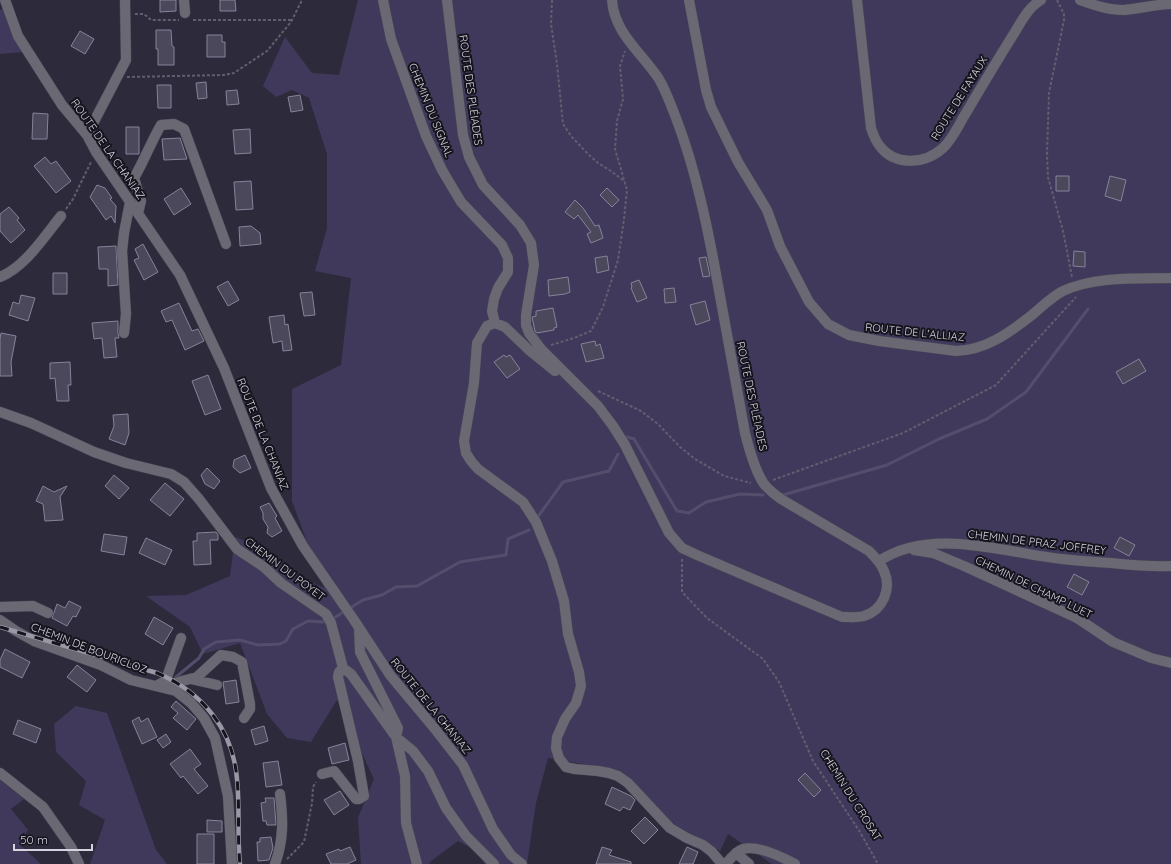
<svg xmlns="http://www.w3.org/2000/svg" width="1171" height="864" font-family="Quicksand,sans-serif">
<rect width="100%" height="100%" fill="#2d2a3c"/>
<!-- green -->
<path fill="#40395c" d="M358,0H1171V864H772L728,834L720,851L667,820L633,782L617,770L548,758L536,803L527,864H485L475,850L458,841L431,861L429,864H361L358,818L374,779L337,700L311,742L287,738L267,714L240,643L203,654L190,627L146,596L186,595L230,576L235,537L259,546L301,577L324,588L292,501V389L341,365L351,278L315,271L327,228V154L309,98L292,90L276,97L263,86L285,37L312,73L339,75Z
M3,9L13,34L24,52L0,54V10Z
M76,706L107,713L156,850L167,864H90L105,820L79,805L86,781L56,752L54,724Z
M0,780L24,799L11,809L28,830L19,844L41,864H0Z"/>
<g fill="none" stroke-linecap="round" stroke-linejoin="round">
<!-- stream -->
<path stroke="#544d6c" stroke-width="3" d="M627,437L634,439L677,511L689,513L706,502L740,494L763,495
M783,495L887,465L939,439L987,419L1026,392L1088,309
M537,518L563,482L609,471L618,454
M176,677L199,658L204,649L216,642L240,640L258,645L280,644L286,641L293,629L308,621L322,622L334,618L363,600L382,595L396,587L417,586L460,562L506,555L508,539L529,530"/>
</g>
<!-- building -->
<path fill="#4b485c" stroke="#86839a" d="M160,0H176V11L160,12Z
M220,0H235L236,11H220Z
M156,30H171L172,46L174,47V65H158V49H156Z
M80,31L94,39L85,54L71,46Z
M207,35H222V42H225V57H207Z
M206,82L207,98L198,99L196,83Z
M157,85H171V108H158Z
M237,90L239,104L227,105L226,91Z
M300,95L303,110L291,112L288,97Z
M33,113L48,114L47,139H32Z
M126,127H139V154H126Z
M250,129L251,153L235,154L233,130Z
M180,138L187,159L164,160L162,139Z
M45,157L51,164L56,161L71,181L56,193L34,166Z
M1056,176H1069V191H1056Z
M1110,176L1126,180L1121,201L1105,196Z
M251,181L253,209L236,210L234,182Z
M97,185L105,188L112,198L110,199L116,206L115,223L111,216L106,220L90,197Z
M181,188L191,204L174,215L164,199Z
M607,188L619,200L612,207L600,195Z
M575,200L583,208L595,226L599,225L603,238L591,243L587,234L591,232L578,215L574,219L565,212Z
M9,207L19,218L17,220L25,230L11,243L0,231V214Z
M251,226L260,233L261,244L240,246L239,227Z
M143,244L158,272L144,280L134,260L139,258L135,249Z
M116,246L118,285L108,286V269H99L98,247Z
M1074,251L1085,252V267L1073,266Z
M607,256L609,270L597,273L595,258Z
M706,257L710,276L703,277L699,258Z
M53,273H67V294H53Z
M568,277L570,292L565,294L549,296L548,280Z
M639,280L647,298L637,302L631,288L632,287L631,283Z
M228,281L239,300L228,306L217,287Z
M674,288L676,302L665,303L664,289Z
M312,292L315,315L304,316L300,293Z
M21,295L35,298L28,321L9,315L13,302L19,304Z
M705,301L710,320L696,325L690,305Z
M179,303L192,331L198,329L204,341L185,350L172,320L166,322L161,311Z
M553,308L557,327L554,328V330L537,333L535,331L532,317L536,316V311Z
M284,315L285,325L288,324L292,350L283,351L282,341L273,343L269,317Z
M118,321V333L119,338H115L117,357L104,358L102,338L94,339L92,323Z
M1,333L16,336L11,362L12,376H0V339Z
M595,341L596,346L600,344L604,358L586,362L581,344Z
M504,355L506,357L510,355L520,369L507,378L494,362Z
M1139,359L1146,371L1123,384L1116,372Z
M70,362L71,385H68L69,401H57L55,378L50,379V363Z
M208,375L221,409L205,415L192,381Z
M128,414L129,433L125,445L109,439L114,426L113,415Z
M245,455L251,468L240,473L233,467L234,460Z
M207,468L220,481L214,489L205,484L201,475Z
M114,475L129,488L119,499L105,486Z
M165,483L184,499L170,516L150,500Z
M43,486L54,492L67,486L60,497L63,520L45,521L43,504L36,501Z
M269,503L277,516L275,518L282,531L272,537L267,533L268,527L263,519V513L260,507Z
M216,532L218,535V540H210L211,564L194,565L193,541H197V533Z
M104,534L127,537L124,555L101,551Z
M1120,537L1135,545L1129,556L1114,548Z
M146,538L172,550L165,565L139,553Z
M1074,574L1089,582L1082,595L1067,587Z
M69,601L81,607L76,617L73,616L67,626L52,618L57,604L65,608Z
M154,617L173,628L163,645L145,634Z
M5,649L30,662L22,678L0,667V660Z
M77,665L96,680L87,692L67,677Z
M236,680L239,702L226,704L223,682Z
M176,701L196,719L187,730L173,718L178,713L171,707Z
M139,717L141,722L148,718L157,737L142,744L132,721Z
M18,720L41,729L36,743L13,734Z
M264,726L268,741L255,745L251,730Z
M166,734L171,742L163,748L157,740Z
M345,743L349,760L332,764L328,748Z
M190,749L201,764L194,769L208,786L198,794L183,776L181,778L170,764Z
M278,761L282,785L266,787L263,763Z
M805,773L821,790L814,797L798,780Z
M612,787L631,796L635,800L630,810L623,807L620,811L605,804Z
M340,791L349,805L334,815L324,800Z
M265,798H274L276,825H267L266,821H263L261,803L266,802Z
M645,817L658,830L644,844L631,831Z
M207,820L222,821V832H207Z
M197,834H214V864H197Z
M271,837L273,848L269,860L258,861L257,842H260V838Z
M350,847L356,860L347,864H331L326,854L339,849L340,851Z
M602,847L612,850L609,855L631,862V864H596Z
M687,847L698,852L693,864H679Z"/>
<g fill="none" stroke-linecap="round" stroke-linejoin="round">
<!-- minor casing -->
<g stroke="#484556" stroke-width="11">
<path id="minor" d="M5,0L18,36L62,105L87,135L96,152L180,275L224,368L271,488L303,546L354,620L390,675L435,729L463,765L493,829L511,855L522,864
M184,0L185,13
M383,0L391,39L426,136L442,170L461,202L502,245L508,258V272L498,288L494,299L492,311L495,323
M447,0L463,135L469,157L483,185L520,225L531,243L534,265L526,315V325L529,333L541,349L598,406L613,426L625,445L669,533L682,548L697,555L842,617C849,617 857,618 864,616C883,610 892,589 884,571C881,563 875,557 869,551L781,499C775,495 769,490 764,484C755,471 749,449 745,433C736,384 727,334 718,285C708,229 696,170 676,118C671,105 666,91 659,79C642,53 614,33 612,0
M689,0L706,90L711,107L738,162L767,210L780,246L809,302L828,324L849,335L879,341L956,351C986,350 1009,333 1032,315C1042,307 1051,297 1063,291C1095,276 1137,279 1171,278
M857,0L871,128C873,134 875,140 879,145C894,166 924,165 943,148C953,139 959,124 966,113C982,86 998,59 1015,32C1022,20 1029,7 1041,0
M1080,0C1094,5 1108,10 1123,10C1140,9 1155,4 1171,4
M87,135L126,60L125,0
M138,213L141,201L134,178C144,161 151,142 161,125L174,124L184,129L226,244
M0,277C25,267 44,237 61,216
M124,333L126,314L122,251L124,233L130,202
M555,371L529,350L505,327L495,323L487,326L477,343L474,383L464,441L466,453L471,461L478,469L523,502L536,522L552,561L564,601L568,634L579,672L581,686L576,703L565,719L557,737L556,748L559,758L566,767L575,769L598,771L609,773L618,776L628,783L670,828L687,838L703,845L712,852L722,864
M0,412L31,423L94,452L126,463L171,474L184,482L199,499L237,549L264,567L281,583L326,614L331,623L343,668L351,674L396,737L413,751L428,771L446,808L466,836L494,864
M914,550L933,553L964,566L1077,618L1113,642L1151,658L1171,663
M879,561C932,526 1005,553 1062,559C1078,561 1094,562 1111,563C1131,565 1151,567 1171,566
M0,607L33,606L48,613
M0,620L16,631L34,641L101,665L131,680L176,691L191,703L204,718L215,738L228,796L232,864
M359,628L360,652L398,728L396,737L405,776L406,823L417,864
M191,679L217,685
M156,686L165,681L167,677L181,638
M160,687L197,677L221,655L233,657L242,662L250,704V709L244,718
M0,773L43,807L71,847L79,864
M322,774L334,771L356,799H359L364,796L358,761L338,677L339,672L343,668
M736,853L749,864
M275,864C284,839 283,819 280,794
M726,864C730,859 736,851 743,849C757,845 782,857 795,864"/>
</g>
<!-- path -->
<path stroke="#615f6f" stroke-width="2" stroke-dasharray="3 2" stroke-linecap="butt" d="M552,0L551,24L557,64L563,124L571,136L588,154L598,163L611,171L624,181
M1057,0L1064,14V20L1049,93L1047,154L1048,177L1063,231L1072,277
M135,14H144L151,20H179
M193,20H292
M127,77L224,75L234,73L267,51L291,22L302,0
M66,209L73,199L91,162
M551,345L574,338L591,331L603,307L618,260L624,219L627,190L615,149L617,121L623,99L620,66L625,51
M598,391L641,411L658,424L680,447L695,459L724,476L751,483
M773,480L903,433L996,385L1076,297
M682,559V592L707,618L763,659L779,682L813,761L860,832L878,864
M287,859L304,842L312,803L313,787L316,782"/>
<!-- minor -->
<use href="#minor" stroke="#6a6872" stroke-width="10"/>
<!-- rail casing -->
<g stroke="#9a98a6" stroke-width="4.5">
<path id="rail" d="M0,627L157,673C202,692 233,729 237,779C240,807 237,836 240,864"/>
</g>
<!-- rail -->
<use href="#rail" stroke="#15141c" stroke-width="3" stroke-dasharray="9" stroke-linecap="butt"/>
</g>
<g text-anchor="middle" dominant-baseline="central" stroke-width="4" stroke-linejoin="round" paint-order="stroke">
<!-- street labels -->
<g font-size="11" fill="#d4d3df" stroke="#15141c">
<text transform="translate(471 90) rotate(82)">ROUTE DES PLÉIADES</text>
<text transform="translate(959 98) rotate(-58)">ROUTE DE FAYAUX</text>
<text transform="translate(431 110) rotate(68)">CHEMIN DU SIGNAL</text>
<text transform="translate(108 149) rotate(55)">ROUTE DE LA CHANIAZ</text>
<text transform="translate(915 332) rotate(6)">ROUTE DE L'ALLIAZ</text>
<text transform="translate(752 396) rotate(78)">ROUTE DES PLÉIADES</text>
<text transform="translate(263 434) rotate(68)">ROUTE DE LA CHANIAZ</text>
<text transform="translate(1037 542) rotate(7)">CHEMIN DE PRAZ JOFFREY</text>
<text transform="translate(285 569) rotate(37)">CHEMIN DU POYET</text>
<text transform="translate(1034 587) rotate(26)">CHEMIN DE CHAMP LUET</text>
<text transform="translate(89 648) rotate(21)">CHEMIN DE BOURICLOZ</text>
<text transform="translate(431 706) rotate(51)">ROUTE DE LA CHANIAZ</text>
<text transform="translate(851 795) rotate(58)">CHEMIN DU CROSAT</text>
</g>
</g>
<!-- scale -->
<path d="M14 844v6h78v-6" fill="none" stroke="#d4d3df" stroke-width="2"/>
<text x="20" y="844" font-size="12" fill="#d4d3df" stroke="#15141c" stroke-width="3" paint-order="stroke">50 m</text>
</svg>
